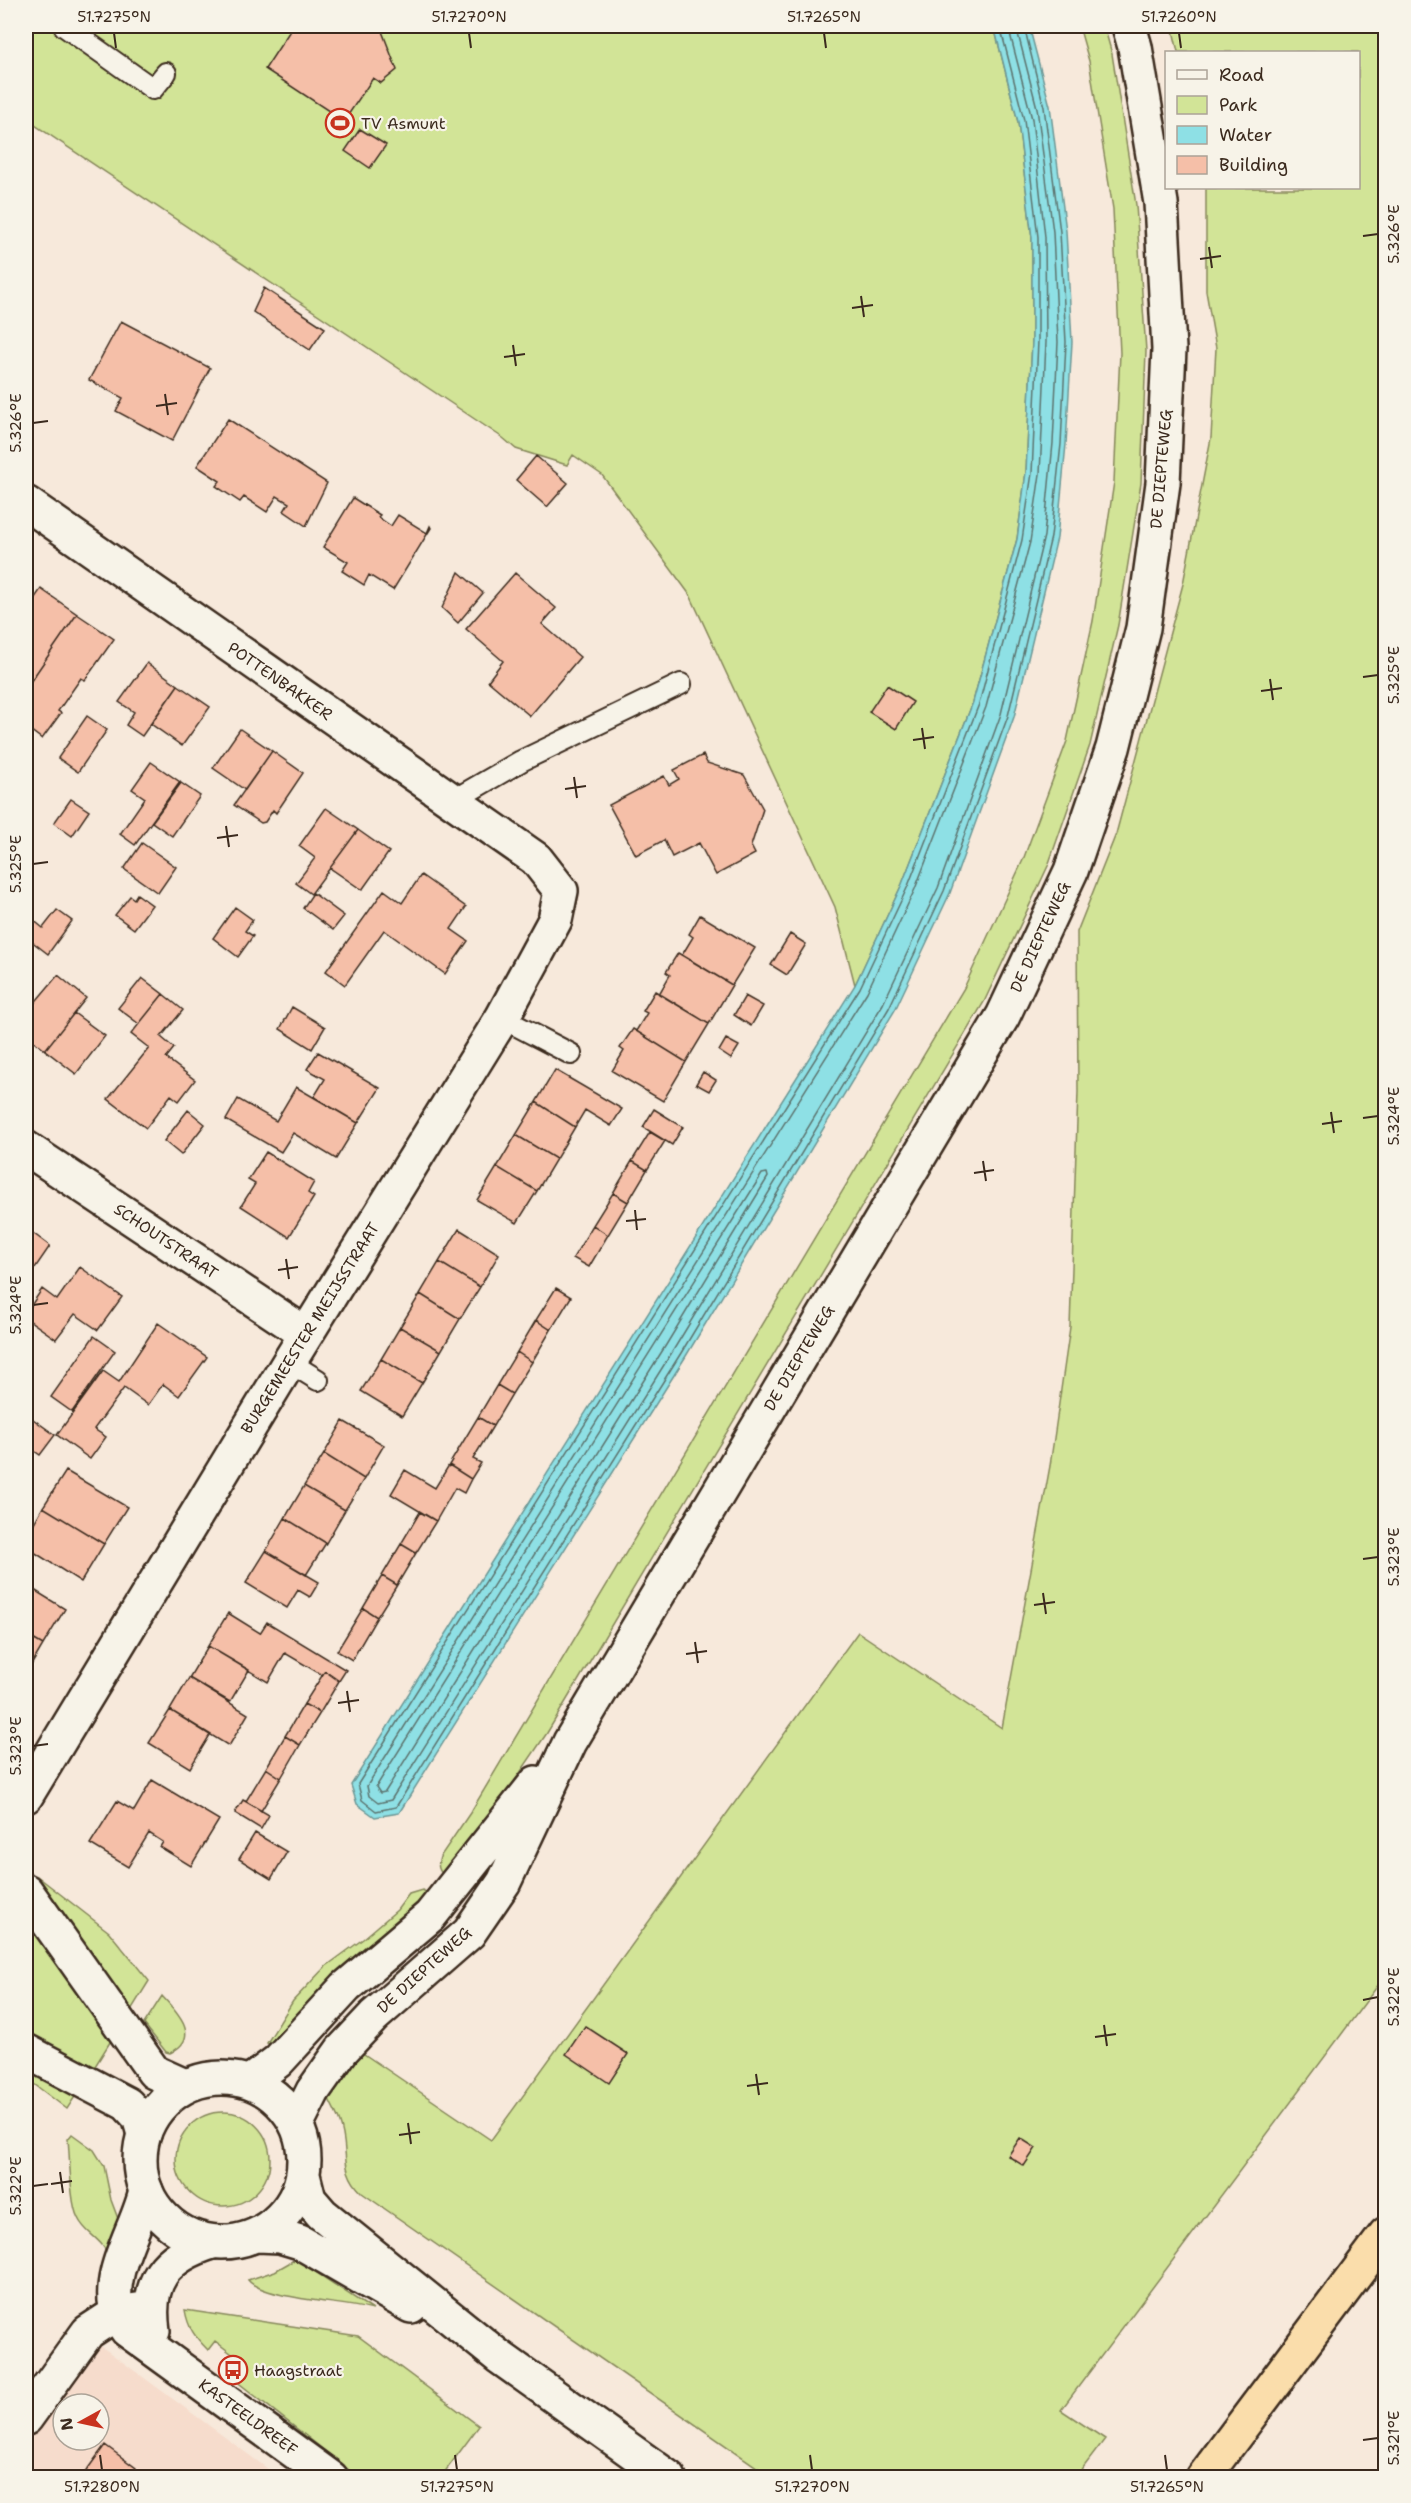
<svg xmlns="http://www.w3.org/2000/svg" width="1411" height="2503" font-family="'Shantell Sans',sans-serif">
<rect width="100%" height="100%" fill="#f7e9db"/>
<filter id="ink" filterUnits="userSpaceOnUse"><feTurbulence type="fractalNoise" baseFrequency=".0167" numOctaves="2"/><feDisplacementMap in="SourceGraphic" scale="12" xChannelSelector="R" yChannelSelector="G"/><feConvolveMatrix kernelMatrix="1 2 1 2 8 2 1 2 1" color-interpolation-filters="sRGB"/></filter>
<g filter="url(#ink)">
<!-- built -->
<path fill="#f6dccc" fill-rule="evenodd" d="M98,2344L279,2477H26V2440ZM63,2404H99V2440H63Z"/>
<!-- green -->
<path fill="#d2e497" stroke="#86875a" stroke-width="1.5" d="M26,26H994L1018,122L1032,238V341L1026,472L1017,539L973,702L902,884L855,985L835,907L690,595L602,475L573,455L567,465L516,449L503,438L26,119Z
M1079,26H1104L1112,54L1136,205L1146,351L1141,483L1118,625L1090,745L1048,866L984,1002L547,1733L488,1820L446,1877C438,1871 437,1866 440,1857L472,1810L964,988L1023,860L1067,741L1093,621L1114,482L1120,353L1113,209L1089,61Z
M1172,26H1385V1976L1061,2410L1105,2439L1076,2477H771L362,2193C338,2169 350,2151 340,2123C337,2114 332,2106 328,2097L358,2050L491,2140L858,1632L1002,1728L1050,1466L1070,1327L1078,1092L1077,932L1116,834L1183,584L1211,438L1216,348L1206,291V188H1358V52H1178Z
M37,1876L109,1932L149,1981L128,2015L33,1878Z
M422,1890L430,1894L271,2045L267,2043L293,2001L325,1967L363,1939L397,1910L409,1894Z
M26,1911L112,2039L92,2071L26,2036Z
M162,1996C178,2014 202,2037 170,2053L166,2052L144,2024Z
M26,2065L78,2092L67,2109L26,2078Z
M176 2159a47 47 0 1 1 94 0a47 47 0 1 1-94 0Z
M72,2134L94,2150L104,2166L111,2200L120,2224L109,2257C103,2239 85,2234 78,2218C70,2203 70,2158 68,2139Z
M296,2259L373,2310C346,2302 262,2299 248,2280L275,2271Z
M185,2310L358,2336L479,2426L441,2477H358L235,2380L245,2364L215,2341L208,2350C195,2337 188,2328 185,2310Z"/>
<!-- water -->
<path fill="#8ee0e5" stroke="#6d9795" stroke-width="1.5" d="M994,26H1029L1050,106L1066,231L1072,342L1066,444L1057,538L1014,717L950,893L895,1010L686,1356L399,1813L375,1817L357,1804L351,1785L855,985L902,884L973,702L1017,539L1026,472L1032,341V238L1018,122Z"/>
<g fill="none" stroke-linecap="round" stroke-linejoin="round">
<!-- shore -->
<path stroke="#5c736e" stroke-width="1.5" d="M1000,26L1024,120L1038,237V341L1032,473L1022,540L979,704L908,886L860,988L358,1784L362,1800L376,1811L396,1807L681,1353L889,1008L944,891L1008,716L1051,537L1061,444L1066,342L1060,232L1044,107L1024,26
M1008,26L1032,119L1045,237L1046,342L1040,474L1030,542L986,707L915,889L867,992L367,1786L369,1796L378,1803L391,1800L674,1349L883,1004L938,888L1001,714L1044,536L1053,443L1058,342L1053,232L1037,108L1016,26
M767,1173L768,1177L666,1345L385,1792L380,1793L376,1787L762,1174Z"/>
</g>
<!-- building -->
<path fill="#f5bfa8" stroke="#3b2a1e" stroke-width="1.5" d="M293,26H380L397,70L381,83L373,78L344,121L265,69Z
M360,129L386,145L370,168L345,151Z
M264,288L325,328L310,350L253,312Z
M121,321L210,368L172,441L116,411L123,398L89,380Z
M228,419L327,483L306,526L284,511L289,503L277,496L267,512L244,497L240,502L216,486L220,481L197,466Z
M536,456L568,483L547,507L516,480Z
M353,498L380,515L378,517L391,526L398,515L427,533L430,526L431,528L393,590L369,575L364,585L342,571L348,562L323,547Z
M459,572L483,593L458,623L442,608Z
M515,573L556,608L542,624L580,657L530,716L488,681L503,661L466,629Z
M41,589L77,614L26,688V597L32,602Z
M77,614L114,639L85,680L81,678L58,711L61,713L42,739L26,727V688Z
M147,663L178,685L142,736L126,725L134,712L119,702Z
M178,685L210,707L182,746L151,724Z
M887,685L913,702L896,729L869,712Z
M87,716L107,730L78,772L58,758Z
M240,729L272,751L245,790L213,768Z
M272,751L303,773L276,813L273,810L265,822L261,823L234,805Z
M703,755L707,763L744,775L763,809L751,846L755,854L716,875L699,843L672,857L664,840L636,855L609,805L664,776L669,785L679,779L674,770Z
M151,762L180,782L135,845L120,834L145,798L132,789Z
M181,783L200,796L172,836L152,822Z
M71,799L89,811L72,836L54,823Z
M326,808L358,830L311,894L296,883L315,858L299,846Z
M358,830L389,852L362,890L330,868Z
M142,843L176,867L158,893L124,869Z
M421,875L466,907L451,929L468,941L445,974L384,930L345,985L326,971L384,890L402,903Z
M313,893L344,916L333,930L303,908Z
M137,894L152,905L134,929L115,915L130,896L134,899Z
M235,907L253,920L245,931L253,936L238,957L213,938Z
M57,910L72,921L48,954L26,937V914L43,928Z
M700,915L755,948L732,985L682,955L693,937L689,934Z
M790,934L806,944L787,975L771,965Z
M678,953L732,985L709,1024L659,994L670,975L666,972Z
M58,975L86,998L45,1050L26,1035V1013Z
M142,978L163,994L139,1024L118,1008Z
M655,991L709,1024L686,1062L636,1031L647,1013L643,1011Z
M163,994L183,1010L161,1037L174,1048L166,1058L195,1080L179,1101L171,1095L146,1128L108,1099L149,1048L131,1034Z
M745,996L763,1006L751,1026L734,1015Z
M292,1007L325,1027L312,1049L280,1029Z
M74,1013L105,1036L76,1074L45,1050Z
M633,1029L686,1062L663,1101L612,1071L624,1051L620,1048Z
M726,1039L739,1046L731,1059L719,1051Z
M318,1052L380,1088L358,1123L314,1097L325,1079L307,1069Z
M555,1070L622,1109L611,1126L585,1110L575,1127L536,1102Z
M703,1072L716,1080L709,1091L696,1084Z
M296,1087L358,1123L336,1159L293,1133L281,1152L226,1120L238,1099L276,1121Z
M536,1102L575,1127L556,1159L516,1135Z
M654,1109L683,1127L672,1145L643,1127Z
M188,1110L205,1124L181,1155L164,1141Z
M650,1132L665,1141L647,1170L632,1161Z
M516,1135L556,1159L537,1191L497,1167Z
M266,1152L314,1182L308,1193L314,1197L289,1237L241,1206L255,1184L248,1180Z
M632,1161L647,1170L628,1202L613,1193Z
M497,1167L537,1191L517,1223L477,1200Z
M613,1193L628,1202L608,1235L593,1225Z
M593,1225L608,1235L589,1267L573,1258Z
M26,1228L50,1246L26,1281Z
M459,1229L499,1254L480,1287L439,1262Z
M439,1262L480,1287L460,1319L420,1294Z
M80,1267L122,1297L98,1330L75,1314L56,1339L26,1318V1313L42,1289L57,1300Z
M556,1288L571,1297L551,1330L536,1320Z
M420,1294L460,1319L441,1351L400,1327Z
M536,1320L551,1330L532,1362L517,1352Z
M158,1323L207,1357L179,1396L163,1384L148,1405L124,1388L94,1429L106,1437L90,1459L57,1435L103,1371L119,1382Z
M400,1327L441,1351L422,1383L381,1359Z
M94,1336L115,1351L72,1412L51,1397Z
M517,1352L532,1362L512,1394L497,1385Z
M381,1359L422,1383L402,1416L361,1391Z
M497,1385L512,1394L493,1426L478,1417Z
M26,1414L55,1435L40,1455L26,1445Z
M478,1417L493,1426L473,1459L481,1463L471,1479L449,1465Z
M343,1421L384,1445L364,1479L324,1454Z
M324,1454L364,1479L345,1510L304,1486Z
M449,1465L471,1479L464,1493L455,1488L436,1521L391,1494L405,1470L435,1488Z
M66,1471L127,1507L104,1544L43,1507Z
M304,1486L345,1510L326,1543L285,1518Z
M43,1507L104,1544L81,1582L26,1547V1537Z
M420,1512L436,1521L416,1553L401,1544Z
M285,1518L326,1543L306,1575L266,1551Z
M401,1544L416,1553L397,1585L382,1576Z
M266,1551L319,1582L310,1597L298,1590L287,1608L246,1583Z
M382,1576L397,1585L377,1617L363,1608Z
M26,1585L65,1609L43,1645L26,1635Z
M363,1608L377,1617L352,1660L337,1651Z
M228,1613L260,1633L267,1622L346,1670L339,1681L325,1671L322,1675L285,1653L268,1682L208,1646Z
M26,1635L43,1645L26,1674Z
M208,1646L249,1670L230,1702L189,1678Z
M325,1671L339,1681L320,1713L304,1704Z
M189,1678L248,1714L229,1746L170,1710Z
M304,1704L320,1713L300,1745L285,1736Z
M170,1710L210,1735L190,1768L149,1743Z
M285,1736L300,1745L281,1778L266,1768Z
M266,1768L281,1778L261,1811L246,1801Z
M152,1780L219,1820L191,1866L160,1847L163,1842L149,1833L128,1867L90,1844L117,1801L134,1811Z
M243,1800L269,1815L261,1829L235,1813Z
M255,1833L287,1852L271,1879L239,1859Z
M585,2026L628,2054L609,2083L566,2054Z
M1020,2138L1036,2148L1024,2166L1008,2156Z
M105,2445L136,2468L130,2478H81Z"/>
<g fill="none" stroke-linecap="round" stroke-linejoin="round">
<!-- service casing -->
<g stroke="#3b2a1e" stroke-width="24">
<path id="service" d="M64,26L153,89L166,73
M452,801L521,761L681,684
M502,1018L571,1054
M289,1362L318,1380"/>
</g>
<!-- minor casing -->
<g stroke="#3b2a1e" stroke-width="38">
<path id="minor" d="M26,503L536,859L561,891L555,920L502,1018L289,1362L26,1796
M26,1148L306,1334
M26,1891L154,2072L185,2086
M26,2051L127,2104L139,2117L144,2134
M146,2191C138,2228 104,2275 118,2314C120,2319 124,2325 127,2330L331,2478
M153,2331C146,2281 164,2257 212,2242
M26,2418L88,2332L117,2313L150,2308"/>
</g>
<!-- tertiary casing -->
<g stroke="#3b2a1e" stroke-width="38">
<path id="tertiary" d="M140 2160a82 82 0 1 1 164 0a82 82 0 1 1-164 0Z
M250,2082L278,2061L346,1987L430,1916L536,1783
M297,2123L313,2091L342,2050L374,2016L469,1933L504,1882L570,1742L1003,1016L1071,871L1113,748L1143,628L1163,483L1169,349L1161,203L1135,47L1129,26
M303,2175L309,2199L322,2214L498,2356L669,2478
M258,2235L280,2236L300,2242L411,2306"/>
</g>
<!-- motorway casing -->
<g stroke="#3b2a1e" stroke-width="38">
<path id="motorway" d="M1203,2478L1386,2234"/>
</g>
<!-- service -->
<use href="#service" stroke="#f7f3e8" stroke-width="20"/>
<!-- minor -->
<use href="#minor" stroke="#f7f3e8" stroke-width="33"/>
<!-- tertiary -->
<use href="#tertiary" stroke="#f7f3e8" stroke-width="33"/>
<!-- motorway -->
<use href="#motorway" stroke="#faddab" stroke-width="33"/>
</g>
</g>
<!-- ticks -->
<path fill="none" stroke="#3b2a1e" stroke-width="2" d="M114,33L116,48M469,33L471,48M824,33L826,48M1179,33L1181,48M1363,236L1378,234M1209,247L1212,268M1200,259L1221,256M861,296L864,317M852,308L873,305M513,345L516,366M504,357L525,354M165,394L168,415M156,406L177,403M33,423L48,421M1363,677L1378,675M1270,679L1273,700M1261,691L1282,688M922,728L925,749M913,740L934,737M574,777L577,798M565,789L586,786M226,826L229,847M217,838L238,835M33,864L48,862M1331,1112L1334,1133M1363,1118L1378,1116M1322,1124L1342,1121M983,1161L986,1181M974,1173L994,1170M635,1210L637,1230M626,1221L646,1219M286,1259L289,1279M278,1270L298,1267M33,1305L48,1303M1363,1559L1378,1557M1043,1593L1046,1614M1034,1605L1055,1602M695,1642L698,1663M686,1654L707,1651M347,1691L350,1712M338,1703L359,1700M33,1746L48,1744M1363,2000L1378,1997M1104,2025L1107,2046M1095,2037L1116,2034M756,2074L759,2095M747,2086L768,2083M408,2123L411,2144M399,2135L420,2132M60,2172L63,2193M51,2184L72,2181M33,2186L48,2184M1363,2440L1378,2438M100,2455L102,2470M455,2455L457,2470M810,2455L812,2470M1165,2455L1167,2470"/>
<!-- icons -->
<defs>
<g id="stadium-ring" transform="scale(1.5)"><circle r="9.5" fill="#f7f3e8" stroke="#c8321e" stroke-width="1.5"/><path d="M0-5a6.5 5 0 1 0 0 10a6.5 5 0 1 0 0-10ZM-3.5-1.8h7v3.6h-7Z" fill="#c8321e"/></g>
<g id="bus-ring" transform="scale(1.5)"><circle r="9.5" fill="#f7f3e8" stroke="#c8321e" stroke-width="1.5"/><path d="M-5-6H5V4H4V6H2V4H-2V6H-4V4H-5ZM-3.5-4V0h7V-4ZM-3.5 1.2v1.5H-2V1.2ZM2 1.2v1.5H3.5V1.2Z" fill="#c8321e"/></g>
</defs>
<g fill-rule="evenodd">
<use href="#stadium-ring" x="340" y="123"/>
<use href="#bus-ring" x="233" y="2370"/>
</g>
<g text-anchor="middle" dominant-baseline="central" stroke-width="4.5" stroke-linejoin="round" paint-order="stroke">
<!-- poi labels -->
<g font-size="16" fill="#3b2a1e" stroke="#f7f3e8" text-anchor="start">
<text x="361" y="123">TV Asmunt</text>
<text x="254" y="2370">Haagstraat</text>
</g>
<!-- street labels -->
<g font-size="16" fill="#3b2a1e" stroke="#f7f3e8">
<text transform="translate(1161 469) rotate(-85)">DE DIEPTEWEG</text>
<text transform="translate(280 681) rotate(35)">POTTENBAKKER</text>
<text transform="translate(1040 937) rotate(-65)">DE DIEPTEWEG</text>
<text transform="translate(166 1241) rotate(34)">SCHOUTSTRAAT</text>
<text transform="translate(310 1328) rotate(-58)">BURGEMEESTER MEIJSSTRAAT</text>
<text transform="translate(799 1358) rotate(-59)">DE DIEPTEWEG</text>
<text transform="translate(424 1970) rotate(-42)">DE DIEPTEWEG</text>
<text transform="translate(248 2417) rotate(36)">KASTEELDREEF</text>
</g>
</g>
<!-- margin -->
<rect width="1411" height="2503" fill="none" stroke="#f7f3e8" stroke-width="66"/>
<!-- legend -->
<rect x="1165" y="51" width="195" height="138" fill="#f7f3e8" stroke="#aca397" stroke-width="1.5"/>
<rect x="1177" y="70" width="30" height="9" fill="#f7f3e8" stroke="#aca397" stroke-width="1.5"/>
<text x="1219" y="81" font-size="18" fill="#3b2a1e">Road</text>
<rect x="1177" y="96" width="30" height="18" fill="#d2e497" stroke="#aca397" stroke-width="1.5"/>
<text x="1219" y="111" font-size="18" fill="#3b2a1e">Park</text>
<rect x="1177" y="126" width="30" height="18" fill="#8ee0e5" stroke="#aca397" stroke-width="1.5"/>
<text x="1219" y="141" font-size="18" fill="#3b2a1e">Water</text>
<rect x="1177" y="156" width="30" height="18" fill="#f5bfa8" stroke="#aca397" stroke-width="1.5"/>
<text x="1219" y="171" font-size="18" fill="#3b2a1e">Building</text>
<!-- north arrow -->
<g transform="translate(81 2422) rotate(262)"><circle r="28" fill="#f7f3e8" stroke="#aca397" stroke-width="1.5"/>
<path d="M0-4.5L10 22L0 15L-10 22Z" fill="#c8321e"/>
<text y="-9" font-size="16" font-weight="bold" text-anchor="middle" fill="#3b2a1e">N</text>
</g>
<rect x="33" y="33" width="1345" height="2437" fill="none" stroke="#3b2a1e" stroke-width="2"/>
<g font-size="15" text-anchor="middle" fill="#3b2a1e">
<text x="114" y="22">51.7275°N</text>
<text x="469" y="22">51.7270°N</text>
<text x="824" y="22">51.7265°N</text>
<text x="1179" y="22">51.7260°N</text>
<text transform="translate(1394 234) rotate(-90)" y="5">5.326°E</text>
<text transform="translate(16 423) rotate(-90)" y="5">5.326°E</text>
<text transform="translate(1394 675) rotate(-90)" y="5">5.325°E</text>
<text transform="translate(16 864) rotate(-90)" y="5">5.325°E</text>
<text transform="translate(1394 1116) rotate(-90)" y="5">5.324°E</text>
<text transform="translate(16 1305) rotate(-90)" y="5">5.324°E</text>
<text transform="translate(1394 1557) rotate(-90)" y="5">5.323°E</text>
<text transform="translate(16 1746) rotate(-90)" y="5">5.323°E</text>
<text transform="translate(1394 1997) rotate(-90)" y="5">5.322°E</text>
<text transform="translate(16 2186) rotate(-90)" y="5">5.322°E</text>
<text transform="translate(1394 2438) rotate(-90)" y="5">5.321°E</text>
<text x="102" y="2492">51.7280°N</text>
<text x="457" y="2492">51.7275°N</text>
<text x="812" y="2492">51.7270°N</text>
<text x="1167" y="2492">51.7265°N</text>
</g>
</svg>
